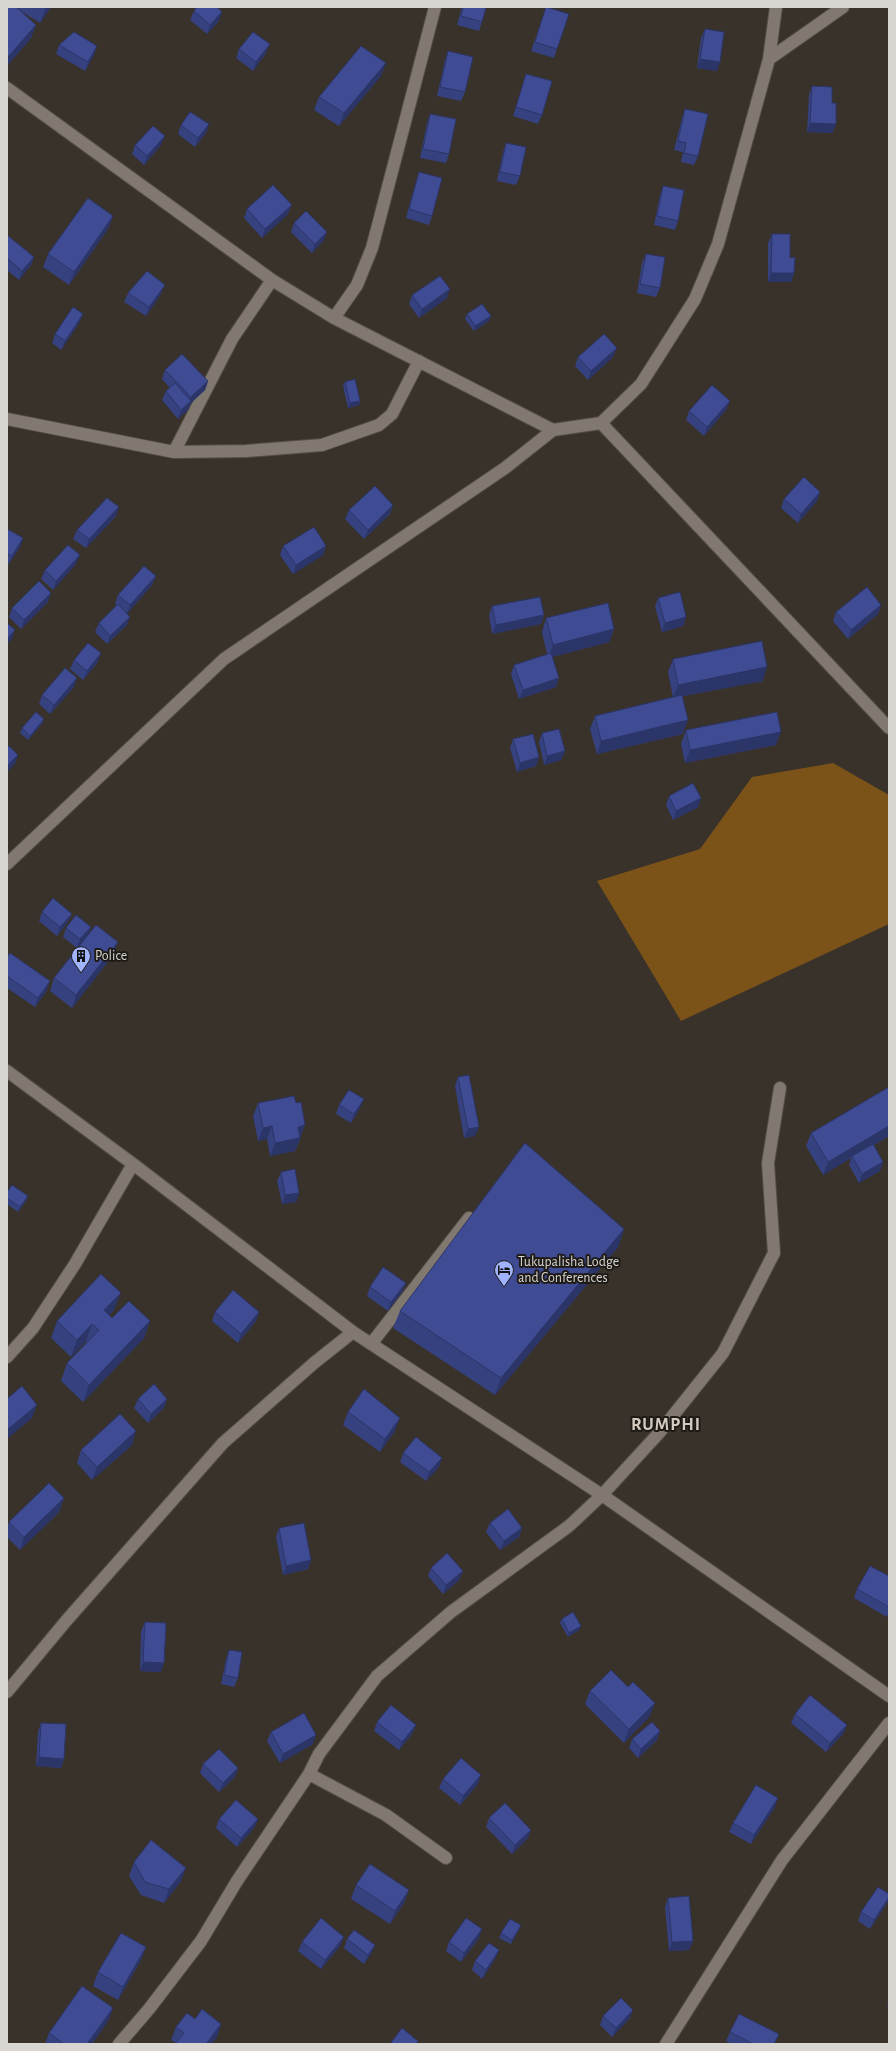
<svg xmlns="http://www.w3.org/2000/svg" width="896" height="2051" font-family="'Alegreya Sans',sans-serif">
<rect width="100%" height="100%" fill="#39322a"/>
<!-- green -->
<path fill="#7b5318" d="M833,763L889,795V924L681,1021L597,881L700,849L752,777Z"/>
<g fill="none" stroke-linecap="round" stroke-linejoin="round">
<!-- minor casing -->
<g stroke="#544e47" stroke-width="14">
<path id="minor" d="M769,59L776,7
M7,88L272,280L334,318L553,430
M334,318L357,285L372,248L435,7
M7,419L174,452L246,451L322,445L379,425L392,414L419,361
M601,423L889,728
M174,452L232,339L272,280
M7,864L224,659L505,468L553,430L601,423L641,384L695,299L718,244L769,59L843,7
M7,1071L133,1164L353,1332L602,1495L889,1696
M371,1344L469,1218
M7,1357L33,1328L75,1264L133,1164
M7,1692L66,1621L223,1443L314,1363L353,1332
M309,1774L386,1815L446,1858
M119,2044L149,2009L201,1941L237,1881L309,1774L319,1754L377,1676L451,1612L569,1526L602,1495L659,1433L723,1353L774,1253L768,1163L780,1088
M666,2044L782,1860L889,1723"/>
</g>
<!-- minor -->
<use href="#minor" stroke="#81796f" stroke-width="12"/>
</g>
<!-- wall -->
<path fill="#36417f" d="M7,7L17,9L18,7H51L40,23L19,10L36,25L31,38L7,66Z
M462,7H486L482,22L479,31L457,25Z
M546,7L557,49L554,58L531,51Z
M194,11L219,21L207,34L190,20Z
M705,29L717,71L697,68L701,38Z
M59,45L94,55L85,71L56,54Z
M239,49L266,53L253,71L236,58Z
M448,51L465,92L461,101L437,96L445,60Z
M526,74L542,115L538,124L513,116Z
M381,76L339,126L314,110L319,97Z
M812,86L836,124L832,133L807,132L809,95Z
M685,109L698,156L694,165L681,162L683,152L674,150L682,118Z
M430,114L449,154L446,163L420,158L427,123Z
M209,124L206,133L195,147L178,134L181,125Z
M506,143L520,176L516,185L497,181L503,152Z
M135,145H161L144,165L132,154Z
M419,172L432,216L429,225L406,218L416,181Z
M663,186L678,221L675,230L654,225L660,195Z
M247,209L288,214L262,238L244,218Z
M113,216L108,229L69,285L43,267L48,254Z
M294,223L324,240L312,253L291,232Z
M772,234L790,258L794,273L791,282H768V243Z
M7,235L34,257L31,265L19,280L7,270Z
M646,254L660,288L656,297L637,293L642,263Z
M128,293L161,294L146,316L124,302Z
M412,295L447,298L419,318L409,304Z
M467,314L491,316L489,321L474,331L465,319Z
M79,323L61,350L52,343L55,334Z
M578,357H613L588,380L575,366Z
M165,370L208,381L205,390L191,403L188,410L178,419L162,400L166,391L170,388L162,379Z
M345,382L360,401L359,405L348,408L343,386Z
M730,401L726,410L704,436L686,420L689,411Z
M820,492L817,501L798,523L781,508L784,499Z
M393,505L390,514L364,539L345,519L349,510Z
M116,516L86,548L73,539L77,530Z
M7,529L23,538L20,547L8,565L7,564Z
M283,546H326L323,555L293,574L280,555Z
M76,564L53,590L41,579L45,570Z
M156,576L152,585L127,613V625L107,644L95,632L99,623L117,606L115,604L118,595Z
M658,598L686,617L683,626L662,632L655,607Z
M48,602L21,629L9,617L12,608Z
M881,605L878,614L848,639L833,621L836,612Z
M492,606L544,615L541,624L492,634L489,615Z
M546,618L614,629L609,642L552,657L556,687L519,699L511,674L514,665L547,654L542,632Z
M673,659L763,681L683,696V734L597,754L590,729L595,716L673,697L668,672Z
M74,660L98,662L83,680L70,669Z
M74,687L50,714L39,704L42,695Z
M44,719L42,724L28,740L20,733L22,728Z
M686,730L776,745L685,763L681,744Z
M542,733L565,751L561,760L544,765L539,742Z
M513,739L539,757L536,766L517,772L510,748Z
M669,796L701,798L698,807L673,820L666,805Z
M42,912L68,922L57,936L39,921Z
M91,927L88,935L113,955L72,1008L50,991L54,978L83,941L77,948L63,937L66,928Z
M7,957L47,990L35,1007L7,988Z
M458,1077L475,1136L464,1138L455,1086Z
M889,1087V1136L874,1145L883,1162L880,1171L859,1183L849,1165L851,1158L823,1175L806,1146L811,1133Z
M258,1103L300,1139L295,1151L270,1156L267,1139L258,1141L253,1116Z
M339,1105L360,1108L351,1123L336,1114Z
M281,1172L299,1193L296,1202L282,1204L277,1181Z
M7,1192L26,1201L18,1212L7,1204Z
M624,1229L618,1247L495,1395L393,1328L400,1311Z
M370,1287L402,1292L388,1311L367,1296Z
M114,1310L109,1315L112,1318L150,1321L144,1338L83,1402L61,1381L67,1363L87,1343L86,1341L71,1357L51,1338L57,1321Z
M215,1312H259L256,1321L238,1343L212,1321Z
M138,1399H167L164,1408L148,1423L134,1408Z
M348,1412L395,1431L380,1452L343,1425Z
M132,1445L92,1480L77,1463L81,1450Z
M403,1453L439,1467L426,1481L400,1462Z
M64,1498L59,1512L20,1550L7,1537V1528L9,1522Z
M490,1523L522,1528L519,1537L500,1550L486,1532Z
M279,1528L311,1560L308,1569L283,1575L276,1537Z
M431,1568L463,1571L459,1580L443,1594L428,1576Z
M889,1576V1612L887,1617L854,1598L857,1589Z
M562,1619L579,1630L568,1637L560,1623Z
M145,1622L161,1672L140,1671L141,1631Z
M229,1650L238,1678L234,1687L221,1684L226,1659Z
M590,1691L650,1716L624,1743L585,1704Z
M795,1714L847,1725L843,1734L826,1752L791,1723Z
M377,1722L416,1725L412,1734L399,1750L374,1731Z
M41,1723L64,1759L61,1768L36,1766L38,1732Z
M660,1731L657,1740L638,1758L629,1748L632,1739Z
M271,1732L313,1744L280,1763L267,1741Z
M203,1764L238,1768L235,1777L219,1792L200,1773Z
M443,1779L478,1784L460,1805L439,1788Z
M775,1807L751,1844L729,1832L733,1823Z
M489,1818L531,1830L527,1839L512,1854L486,1827Z
M219,1819H258L254,1828L237,1847L216,1828Z
M134,1862L181,1881L164,1903L141,1895L129,1876Z
M356,1885L409,1890L404,1903L390,1924L351,1899Z
M889,1894V1898L887,1903L870,1929L858,1921L861,1912Z
M668,1898L693,1941L689,1950L669,1951L665,1907Z
M521,1925L519,1930L511,1944L499,1938L501,1933Z
M479,1938L461,1962L446,1951L449,1942Z
M347,1939L375,1945L371,1954L364,1964L344,1948Z
M302,1942L340,1946L321,1969L298,1951Z
M146,1947L141,1960L118,2000L93,1986L98,1972Z
M499,1950L495,1959L482,1979L472,1970L475,1961Z
M889,2001V2007L887,2006Z
M113,2008L108,2021L92,2044H45L49,2033Z
M603,2016L630,2018L612,2037L600,2025Z
M195,2019L221,2024L217,2037L211,2044H175L176,2043L171,2040L176,2027Z
M730,2032L776,2044H732L726,2041Z"/>
<!-- shaded-wall -->
<path fill="#2c3568" d="M46,7H51L40,23Z
M222,12L219,21L207,34L210,25Z
M36,25L31,38L7,66V59L8,57Z
M270,44L266,53L253,71L256,62Z
M97,46L94,55L85,71L88,62Z
M700,59L720,62L717,71L697,68Z
M386,63L381,76L339,126L344,113Z
M810,123L836,124L832,133L807,132Z
M209,124L206,133L195,147L198,138Z
M165,136L161,145L144,165L147,156Z
M292,205L288,214L262,238L265,229Z
M113,216L108,229L69,285L74,272Z
M327,232L324,240L312,253L315,244Z
M34,257L31,265L19,280L22,271Z
M771,273H794L791,282H768Z
M165,285L161,294L146,316L149,307Z
M450,289L447,298L419,318L422,309Z
M83,314L79,323L61,350L65,341Z
M491,316L489,321L474,331L475,326Z
M617,348L613,357L588,380L591,371Z
M208,381L205,390L191,403L188,410L178,419L181,410L188,404L191,397Z
M360,401L359,405L348,408L350,403Z
M730,401L726,410L704,436L707,427Z
M820,492L817,501L798,523L801,514Z
M393,505L390,514L364,539L368,530Z
M119,507L116,516L86,548L89,539Z
M23,538L20,547L8,565L12,556Z
M326,546L323,555L293,574L296,565Z
M80,555L76,564L53,590L56,581Z
M156,576L152,585L127,614L130,605Z
M51,593L48,602L21,629L24,620Z
M881,605L878,614L848,639L851,630Z
M544,615L541,624L492,634L496,625Z
M130,617L127,625L107,644L110,636Z
M686,617L683,626L662,632L665,623Z
M614,629L609,642L548,658L553,645Z
M15,630L12,639L7,644V639Z
M101,653L98,662L83,680L87,671Z
M767,667L763,681L673,698L678,685Z
M77,678L74,687L50,714L54,705Z
M559,678L556,687L519,699L523,690Z
M44,719L42,724L28,740L30,736Z
M688,720L683,734L597,754L601,741Z
M781,732L776,745L685,763L690,750Z
M565,751L561,760L544,765L547,756Z
M18,755L15,764L7,772V766Z
M539,757L536,766L517,772L520,763Z
M701,798L698,807L673,820L676,811Z
M72,914L68,922L57,936L60,927Z
M91,927L88,936L77,948L80,939Z
M118,942L113,955L72,1008L76,995Z
M50,981L47,990L35,1007L38,998Z
M364,1099L360,1108L351,1123L354,1114Z
M305,1125L295,1151L270,1156L275,1143L298,1127Z
M272,1126L267,1139L258,1141L263,1128Z
M889,1126V1136L853,1157L852,1156L851,1158L823,1175L828,1162Z
M479,1127L475,1136L464,1138L468,1129Z
M883,1162L880,1171L859,1183L862,1174Z
M299,1193L296,1202L282,1204L285,1195Z
M28,1196L26,1201L18,1212L20,1207Z
M624,1229L618,1247L495,1395L501,1378Z
M406,1283L402,1292L388,1311L391,1302Z
M121,1293L114,1310L97,1328L104,1310Z
M259,1312L256,1321L238,1343L241,1334Z
M150,1321L144,1338L83,1402L89,1385Z
M92,1324L86,1341L71,1357L77,1340Z
M167,1399L164,1408L148,1423L151,1414Z
M37,1405L32,1418L7,1439V1430Z
M400,1418L395,1431L380,1452L385,1439Z
M136,1431L132,1445L92,1480L97,1467Z
M442,1458L439,1467L426,1481L429,1472Z
M64,1498L59,1512L20,1550L24,1537Z
M522,1528L519,1537L500,1550L504,1541Z
M311,1560L308,1569L283,1575L286,1566Z
M463,1571L459,1580L443,1594L446,1585Z
M581,1626L579,1630L568,1637L569,1633Z
M143,1662L164,1663L161,1672L140,1671Z
M655,1703L650,1716L624,1743L629,1729Z
M416,1725L412,1734L399,1750L402,1742Z
M847,1725L843,1734L826,1752L830,1743Z
M660,1731L657,1740L638,1758L641,1749Z
M316,1735L313,1744L280,1763L283,1754Z
M39,1757L64,1759L61,1768L36,1766Z
M238,1768L235,1777L219,1792L223,1783Z
M481,1775L478,1784L460,1805L463,1796Z
M778,1798L775,1807L751,1844L754,1835Z
M258,1819L254,1828L237,1847L241,1838Z
M531,1830L527,1839L512,1854L515,1845Z
M186,1868L181,1881L164,1903L169,1889Z
M409,1890L404,1903L390,1924L395,1911Z
M889,1897L887,1903L870,1929L874,1920Z
M521,1925L519,1930L511,1944L512,1940Z
M482,1929L479,1938L461,1962L464,1953Z
M344,1937L340,1946L321,1969L325,1960Z
M693,1941L689,1950L669,1951L672,1942Z
M375,1945L371,1954L364,1964L368,1955Z
M146,1947L141,1960L118,2000L123,1987Z
M499,1950L495,1959L482,1979L486,1970Z
M113,2008L108,2021L92,2044H87Z
M633,2010L630,2018L612,2037L616,2028Z
M221,2024L217,2037L211,2044H206Z"/>
<!-- building -->
<path fill="#3f4c94" stroke="#2c3568" d="M7,7H16L36,25L8,57L7,56Z
M197,7H217L222,12L210,25L194,11Z
M463,7H486L482,22L461,16Z
M546,7L569,14L557,49L535,42Z
M705,29L724,32L720,62L700,59Z
M74,32L97,46L88,62L59,45Z
M253,32L270,44L256,62L239,49Z
M361,46L386,63L344,113L319,97Z
M448,51L473,57L465,92L440,87Z
M526,74L552,81L542,115L516,107Z
M812,86L832,87V103H836V124L810,123Z
M685,109L708,114L698,156L684,153L686,143L678,141Z
M190,112L209,124L198,138L181,125Z
M430,114L456,119L449,154L423,149Z
M153,126L165,136L147,156L135,145Z
M506,143L526,147L520,176L500,172Z
M419,172L442,178L432,216L409,209Z
M273,185L292,205L265,229L247,209Z
M663,186L684,190L678,221L657,216Z
M88,198L113,216L74,272L48,254Z
M306,211L327,232L315,244L294,223Z
M772,234H790V258L795,257L794,273H771Z
M7,235L34,257L22,271L7,258Z
M646,254L665,257L660,288L640,284Z
M147,271L165,285L149,307L128,293Z
M440,276L450,289L422,309L412,295Z
M482,304L491,316L475,326L467,314Z
M73,307L83,314L65,341L55,334Z
M604,334L617,348L591,371L578,357Z
M182,354L208,381L191,397L165,370Z
M355,379L360,401L350,403L345,382Z
M175,383L191,401L181,410L166,391Z
M712,385L730,401L707,427L689,411Z
M804,477L820,492L801,514L784,499Z
M375,486L393,505L368,530L349,510Z
M107,498L119,507L89,539L77,530Z
M314,527L326,546L296,565L283,546Z
M7,529L23,538L12,556L7,553Z
M68,545L80,555L56,581L45,570Z
M144,566L156,576L130,605L118,595Z
M39,581L51,593L24,620L12,608Z
M867,587L881,605L851,630L836,612Z
M680,592L686,617L665,623L658,598Z
M540,597L544,615L496,625L492,606Z
M608,603L614,629L553,645L546,618Z
M118,604L130,617L110,636L99,623Z
M7,623L15,630L7,639Z
M762,641L767,667L678,685L673,659Z
M88,643L101,653L87,671L74,660Z
M551,653L559,678L523,690L514,665Z
M65,668L77,678L54,705L42,695Z
M682,695L688,720L601,741L595,716Z
M36,712L44,719L30,736L22,728Z
M777,712L781,732L690,750L686,730Z
M559,729L565,751L547,756L542,733Z
M533,734L539,757L520,763L513,739Z
M9,746L18,755L7,766V748Z
M693,783L701,798L676,811L669,796Z
M53,898L72,914L60,927L42,912Z
M76,915L91,927L80,939L66,928Z
M96,925L118,942L76,995L54,978Z
M10,953L50,981L38,998L7,976V957Z
M469,1075L479,1127L468,1129L458,1077Z
M889,1087V1126L828,1162L811,1133Z
M349,1090L364,1099L354,1114L339,1105Z
M294,1096L296,1103L301,1102L305,1125L298,1127L300,1138L275,1143L272,1126L263,1128L258,1103Z
M525,1143L624,1229L501,1378L400,1311Z
M873,1144L883,1162L862,1174L852,1156Z
M295,1169L299,1193L285,1195L281,1172Z
M12,1185L28,1196L20,1207L7,1198V1192Z
M383,1267L406,1283L391,1302L370,1287Z
M101,1274L121,1293L104,1310L112,1318L129,1301L150,1321L89,1385L67,1363L99,1330L92,1324L77,1340L57,1321Z
M233,1290L259,1312L241,1334L215,1312Z
M154,1384L167,1399L151,1414L138,1399Z
M22,1386L37,1405L7,1430V1399Z
M364,1389L400,1418L385,1439L348,1412Z
M120,1414L136,1431L97,1467L81,1450Z
M416,1437L442,1458L429,1472L403,1453Z
M49,1483L64,1498L24,1537L9,1522Z
M508,1509L522,1528L504,1541L490,1523Z
M304,1523L311,1560L286,1566L279,1528Z
M447,1553L463,1571L446,1585L431,1568Z
M870,1566L889,1576V1607L857,1589Z
M573,1612L581,1626L569,1633L562,1619Z
M145,1622L166,1623L164,1663L143,1662Z
M229,1650L242,1652L238,1678L224,1675Z
M611,1670L628,1687L633,1682L655,1703L629,1729L590,1691Z
M810,1695L847,1725L830,1743L795,1714Z
M391,1705L416,1725L402,1742L377,1722Z
M304,1713L316,1735L283,1754L271,1732Z
M652,1722L660,1731L641,1749L632,1739Z
M41,1723L66,1724L64,1759L39,1757Z
M219,1749L238,1768L223,1783L203,1764Z
M461,1758L481,1775L463,1796L443,1779Z
M756,1785L778,1798L754,1835L733,1823Z
M236,1800L258,1819L241,1838L219,1819Z
M505,1803L531,1830L515,1845L489,1818Z
M151,1840L186,1868L169,1889L145,1882L134,1862Z
M370,1864L409,1890L395,1911L356,1885Z
M878,1887L889,1894V1897L874,1920L861,1912Z
M689,1896L693,1941L672,1942L668,1898Z
M321,1918L344,1937L325,1960L302,1942Z
M466,1918L482,1929L464,1953L449,1942Z
M510,1919L521,1925L512,1940L501,1933Z
M354,1930L375,1945L368,1955L347,1939Z
M121,1933L146,1947L123,1987L98,1972Z
M489,1943L499,1950L486,1970L475,1961Z
M82,1986L113,2008L87,2044H64L49,2033Z
M621,1998L633,2010L616,2028L603,2016Z
M202,2009L221,2024L206,2044H175L184,2033L176,2027L187,2013L195,2019Z
M739,2014L779,2034L774,2044H753L730,2032Z
M402,2028L418,2041L416,2044H390Z"/>
<!-- icons -->
<defs>
<g id="building-pin" transform="scale(1)"><path d="M0 17L-7.5 6A9.5 9.5 0 1 1 7.5 6Z" fill="#a1b3fd" stroke="#1e1b17"/><path d="M-4-6H4V6H1V3H-1V6H-4ZM-2.5-4.3h1.7v1.8h-1.7ZM.8-4.3h1.7v1.8H.8ZM-2.5-1h1.7V.8h-1.7ZM.8-1h1.7V.8H.8Z" fill="#111"/></g>
<g id="hotel-pin" transform="scale(1)"><path d="M0 17L-7.5 6A9.5 9.5 0 1 1 7.5 6Z" fill="#a1b3fd" stroke="#1e1b17"/><path d="M-6-4.5h1.5V1H6V5H4.5V3h-9V5H-6ZM-4 0a1.8 1.8 0 1 1 3.6 0ZM.5 0V-2.5h3Q6-2.5 6 0Z" fill="#111"/></g>
</defs>
<g fill-rule="evenodd">
<use href="#building-pin" x="81" y="956"/>
<use href="#hotel-pin" x="504" y="1270"/>
</g>
<g text-anchor="middle" dominant-baseline="central" stroke-width="4" stroke-linejoin="round" paint-order="stroke">
<!-- poi labels -->
<g font-size="14" fill="#d9d5d0" stroke="#1e1b17" text-anchor="start">
<text x="95" y="956">Police</text>
<text x="518" y="1262">Tukupalisha Lodge<tspan x="518" dy="16">and Conferences</tspan></text>
</g>
<!-- district labels -->
<g font-size="18" font-weight="bold" letter-spacing="1" fill="#d2c9bf" stroke="#1e1b17">
<text x="666" y="1425">RUMPHI</text>
</g>
</g>
<!-- border -->
<rect width="896" height="2051" fill="none" stroke="#d9d5d0" stroke-width="16"/>
</svg>
